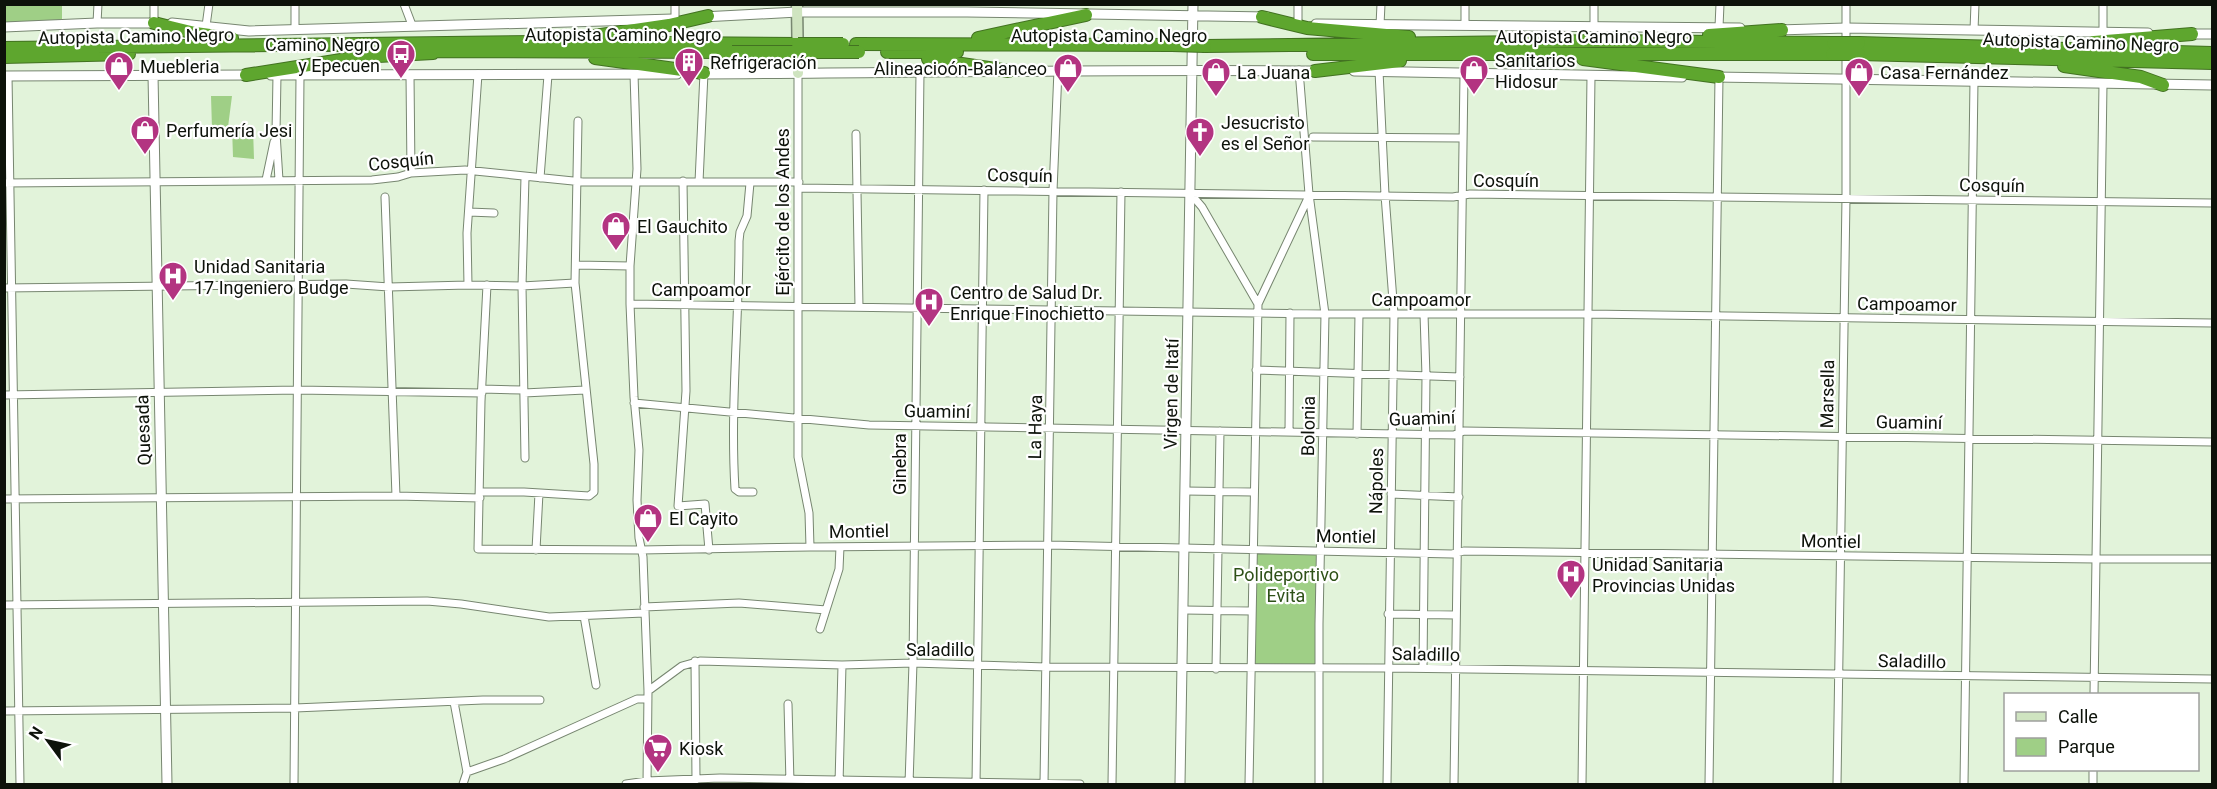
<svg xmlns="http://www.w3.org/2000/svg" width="2217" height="789" font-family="Roboto,sans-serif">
<rect width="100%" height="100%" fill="#e2f3da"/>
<!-- green -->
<path fill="#9fcf86" d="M5,5H62V20L5,23Z
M211,96H232L228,127L212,128Z
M232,127L253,128L254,159L233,157Z
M1253,550L1320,551L1319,668L1250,669Z"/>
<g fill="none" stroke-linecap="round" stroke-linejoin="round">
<!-- minor casing -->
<g stroke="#778670" stroke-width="9">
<path id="minor" d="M154,4V23
M295,4V30
M404,4L412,25
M675,4V19
M1594,4V25
M1298,21V4
M97,23L98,4
M1465,24V4
M1380,25L1381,4
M206,26L209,4
M1719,27L1720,4
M1974,30L1975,4
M2103,31V4
M1299,70L1309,194L1325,314L1319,624V784
M1379,71L1385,195L1394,314L1387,784
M798,73V457L809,513L810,547
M634,74L637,169L630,266V304L634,397L639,450L637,500L639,538L643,557L648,691L647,784
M277,75L276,133L279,180
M410,75L411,173
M8,76L20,784
M856,134L859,307
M1313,137L1462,138
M540,178L548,75
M266,180L274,142
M683,181L686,391L678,506L705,504L709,550
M699,182L704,73
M4,183L372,180L398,177L411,173L465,170L583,182H799
M750,183L747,216L740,232L739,241C739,324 730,407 735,489L739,492H753
M799,188L1453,197L1470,194L2212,203
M1190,193L1202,207L1258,304
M385,197L396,496
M469,212L494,213
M576,265L630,266
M468,285L467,233L478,74
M487,285L481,401L478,549L641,550L810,547L1049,545L1452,554L1464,551L2096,559H2212
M4,288L346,284L389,287L468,285L522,286L575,283
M630,304L1325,314H1588L2212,323
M1256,370L1460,377
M482,389L523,390
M524,393L585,390
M4,395L297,390L482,393
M634,403L869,425L1454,435L1464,431L2212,442
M1289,432L1290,313
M1357,434L1359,314
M525,458L522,286L525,177
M1185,491L1253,492
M480,492H524L589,496L594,492V464L575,283L578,121
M1391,494L1459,497
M4,499L396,496L480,498
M536,550L539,493
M4,605L427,601L461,604L549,617L644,613
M644,607L739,603L826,610
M1184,610L1251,611
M1388,614L1456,615
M584,616L596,685
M820,629L839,569L840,547
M695,661L696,780
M1423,668L1426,376L1424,314
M1216,669L1220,431
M648,691L682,666L700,661L842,665L913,663L1046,667L1388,668L2212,679
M2094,694L2103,84
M454,702L467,772L463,784
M788,704L790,783
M4,711L295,708L483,700H540
M467,772L504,759L637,699H648
M294,784L300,76
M626,784L647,781L720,778L1080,784
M839,784L842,665
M909,784L913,663L920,72
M976,784L984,190
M1044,784L1053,191L1058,70
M1112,784L1121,192
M1249,784L1258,304L1309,196
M1454,784L1464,74
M1582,784L1591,76
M1709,784L1719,77
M1837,784L1846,198V4
M1964,784L1974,81
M2093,784V770"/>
</g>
<!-- tertiary casing -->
<g stroke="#778670" stroke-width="11">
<path id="tertiary" d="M702,17L798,12H967L1267,17
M172,23L249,31L673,19
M1316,24L1740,28
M4,27L97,23H158
M1778,30L1846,28L2148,33
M2186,34H2212
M1354,71L1682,77
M700,74C906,73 1113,69 1319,71
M153,75L167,784
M271,75L677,74
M4,76L251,75
M1714,77L2212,85
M1180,784L1193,4"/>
</g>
<!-- secondary casing -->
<g stroke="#778670" stroke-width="13">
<path id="secondary" d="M797,4L798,73"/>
</g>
<!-- motorway casing -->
<g stroke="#427221" stroke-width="14">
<path id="motorway" d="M1262,17L1307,28L1409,37
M154,23L195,33L232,38
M1709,35L1782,30
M594,36L669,25L708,16
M978,38L1086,15
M2094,42L2192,34
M1859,43L2212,53
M856,44L1172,45
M1205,46L1598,41L1833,43
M4,48L535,42L798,44
M426,51L732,52
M887,52H957
M1313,54H1832
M1859,54L2212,63
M4,57L129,54
M595,58L704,73
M928,59L1009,71
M1583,59L1719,77
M2064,66L2141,77L2163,85
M1315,71L1400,61
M246,75L360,57L433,53"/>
</g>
<!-- minor -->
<use href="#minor" stroke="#fff" stroke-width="7"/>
<!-- tertiary -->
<use href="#tertiary" stroke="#fff" stroke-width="9"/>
<!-- secondary -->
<use href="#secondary" stroke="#cfe4c0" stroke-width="10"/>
<!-- motorway -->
<use href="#motorway" stroke="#5ea62e" stroke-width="12"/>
<!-- motorway-bridge casing -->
<g stroke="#427221" stroke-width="14" stroke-linecap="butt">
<path id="motorway-bridge" d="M1833,43H1859
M798,44H843
M1172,45L1205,46
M732,52H859
M1832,54H1859"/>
</g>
<!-- motorway-bridge -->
<use href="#motorway-bridge" stroke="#5ea62e" stroke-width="12"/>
</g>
<!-- icons -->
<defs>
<g id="bus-pin" transform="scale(1.5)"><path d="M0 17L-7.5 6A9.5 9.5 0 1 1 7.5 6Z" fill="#b33481" stroke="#fff"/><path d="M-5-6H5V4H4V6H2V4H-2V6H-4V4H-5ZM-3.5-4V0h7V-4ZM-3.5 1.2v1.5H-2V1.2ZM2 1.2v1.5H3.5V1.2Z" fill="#fff"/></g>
<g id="building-pin" transform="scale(1.5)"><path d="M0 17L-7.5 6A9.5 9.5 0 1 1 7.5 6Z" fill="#b33481" stroke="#fff"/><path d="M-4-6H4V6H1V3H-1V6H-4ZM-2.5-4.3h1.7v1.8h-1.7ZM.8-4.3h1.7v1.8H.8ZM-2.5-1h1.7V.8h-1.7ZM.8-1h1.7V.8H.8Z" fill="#fff"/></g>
<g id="shop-pin" transform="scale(1.5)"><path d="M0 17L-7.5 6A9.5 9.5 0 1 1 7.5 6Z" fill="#b33481" stroke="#fff"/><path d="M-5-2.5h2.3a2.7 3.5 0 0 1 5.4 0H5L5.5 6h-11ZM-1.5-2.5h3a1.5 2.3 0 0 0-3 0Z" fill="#fff"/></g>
<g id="church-pin" transform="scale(1.5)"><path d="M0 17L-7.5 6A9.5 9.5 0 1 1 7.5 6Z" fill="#b33481" stroke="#fff"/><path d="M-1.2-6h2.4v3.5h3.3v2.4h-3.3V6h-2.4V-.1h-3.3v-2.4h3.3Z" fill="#fff"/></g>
<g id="hospital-pin" transform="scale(1.5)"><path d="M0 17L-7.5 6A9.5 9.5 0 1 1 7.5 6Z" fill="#b33481" stroke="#fff"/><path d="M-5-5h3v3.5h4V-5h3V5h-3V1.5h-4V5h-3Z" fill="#fff"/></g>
<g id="supermarket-pin" transform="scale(1.5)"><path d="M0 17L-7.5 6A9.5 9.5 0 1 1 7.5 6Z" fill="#b33481" stroke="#fff"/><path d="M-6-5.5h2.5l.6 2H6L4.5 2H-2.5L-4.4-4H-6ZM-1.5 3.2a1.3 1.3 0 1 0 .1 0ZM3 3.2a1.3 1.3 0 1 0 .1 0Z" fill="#fff"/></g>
</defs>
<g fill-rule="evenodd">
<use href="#bus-pin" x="401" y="54"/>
<use href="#building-pin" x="689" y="62"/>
<use href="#shop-pin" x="119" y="66"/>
<use href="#shop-pin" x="1068" y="68"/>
<use href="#shop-pin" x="1474" y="70"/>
<use href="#shop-pin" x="1216" y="72"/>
<use href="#shop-pin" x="1859" y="72"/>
<use href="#shop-pin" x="145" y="130"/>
<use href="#church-pin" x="1200" y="132"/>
<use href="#shop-pin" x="616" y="226"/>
<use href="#hospital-pin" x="173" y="276"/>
<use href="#hospital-pin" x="929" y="302"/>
<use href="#shop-pin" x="648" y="518"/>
<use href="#hospital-pin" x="1571" y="574"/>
<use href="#supermarket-pin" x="658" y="748"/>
</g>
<g text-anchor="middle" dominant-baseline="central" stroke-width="4.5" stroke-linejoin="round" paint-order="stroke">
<!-- street labels -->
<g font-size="18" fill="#0d120a" stroke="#fff">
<text x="623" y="34">Autopista Camino Negro</text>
<text x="1109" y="35">Autopista Camino Negro</text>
<text transform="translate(136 36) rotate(-1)">Autopista Camino Negro</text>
<text x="1594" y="36">Autopista Camino Negro</text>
<text transform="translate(2081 42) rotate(2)">Autopista Camino Negro</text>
<text transform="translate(401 161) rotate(-6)">Cosquín</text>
<text transform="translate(1020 175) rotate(1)">Cosquín</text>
<text x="1506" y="180">Cosquín</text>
<text transform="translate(1992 185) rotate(1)">Cosquín</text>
<text transform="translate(782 212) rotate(-90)">Ejército de los Andes</text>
<text x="701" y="289">Campoamor</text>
<text x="1421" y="299">Campoamor</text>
<text transform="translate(1907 304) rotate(1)">Campoamor</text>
<text transform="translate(1171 394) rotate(-89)">Virgen de Itatí</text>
<text transform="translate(1827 394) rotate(-89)">Marsella</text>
<text transform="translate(937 411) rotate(1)">Guaminí</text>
<text transform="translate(1422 418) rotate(-2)">Guaminí</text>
<text transform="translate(1909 422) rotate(1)">Guaminí</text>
<text transform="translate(1308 426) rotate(-89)">Bolonia</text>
<text transform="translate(1035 427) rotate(-89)">La Haya</text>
<text transform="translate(143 430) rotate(-92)">Quesada</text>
<text transform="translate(899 464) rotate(-90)">Ginebra</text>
<text transform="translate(1376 481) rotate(-89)">Nápoles</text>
<text transform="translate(859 531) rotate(-1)">Montiel</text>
<text transform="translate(1346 536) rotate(1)">Montiel</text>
<text transform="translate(1831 541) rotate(1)">Montiel</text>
<text x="940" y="649">Saladillo</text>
<text transform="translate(1426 654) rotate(1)">Saladillo</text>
<text transform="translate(1912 661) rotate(1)">Saladillo</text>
</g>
<!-- poi labels -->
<g font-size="18" fill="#0d120a" stroke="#fff" text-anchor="start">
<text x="380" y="44" text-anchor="end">Camino Negro<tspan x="380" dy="21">y Epecuen</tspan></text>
<text x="1495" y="60">Sanitarios<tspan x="1495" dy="21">Hidosur</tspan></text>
<text x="710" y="62">Refrigeración</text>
<text x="140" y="66">Muebleria</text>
<text x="1047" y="68" text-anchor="end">Alineacioón-Balanceo</text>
<text x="1237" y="72">La Juana</text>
<text x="1880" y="72">Casa Fernández</text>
<text x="1221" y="122">Jesucristo<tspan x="1221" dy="21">es el Señor</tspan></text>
<text x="166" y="130">Perfumería Jesi</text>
<text x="637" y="226">El Gauchito</text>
<text x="194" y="266">Unidad Sanitaria<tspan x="194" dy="21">17 Ingeniero Budge</tspan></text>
<text x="950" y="292">Centro de Salud Dr.<tspan x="950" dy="21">Enrique Finochietto</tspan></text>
<text x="669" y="518">El Cayito</text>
<text x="1592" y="564">Unidad Sanitaria<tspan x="1592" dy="21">Provincias Unidas</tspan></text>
<text x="679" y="748">Kiosk</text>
</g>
<!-- park labels -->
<g font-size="18" fill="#2e5118" stroke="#fff">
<text x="1286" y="574">Polideportivo<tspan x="1286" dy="21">Evita</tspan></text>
</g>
</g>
<!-- border -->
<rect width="2217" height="789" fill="none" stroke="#0d120a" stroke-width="12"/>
<!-- legend -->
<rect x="2004" y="693" width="195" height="78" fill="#ffffff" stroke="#9ea09d" stroke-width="1.5"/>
<rect x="2016" y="712" width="30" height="9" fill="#cfe4c0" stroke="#9ea09d" stroke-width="1.5"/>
<text x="2058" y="723" font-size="18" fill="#0d120a">Calle</text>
<rect x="2016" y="738" width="30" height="18" fill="#9fcf86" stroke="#9ea09d" stroke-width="1.5"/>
<text x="2058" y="753" font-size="18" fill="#0d120a">Parque</text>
<!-- north arrow -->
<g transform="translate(48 741) rotate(303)" stroke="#ffffff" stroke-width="4.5" paint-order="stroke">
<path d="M0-4.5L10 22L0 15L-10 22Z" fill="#0d120a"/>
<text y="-9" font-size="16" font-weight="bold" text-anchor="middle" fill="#0d120a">N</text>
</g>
</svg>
